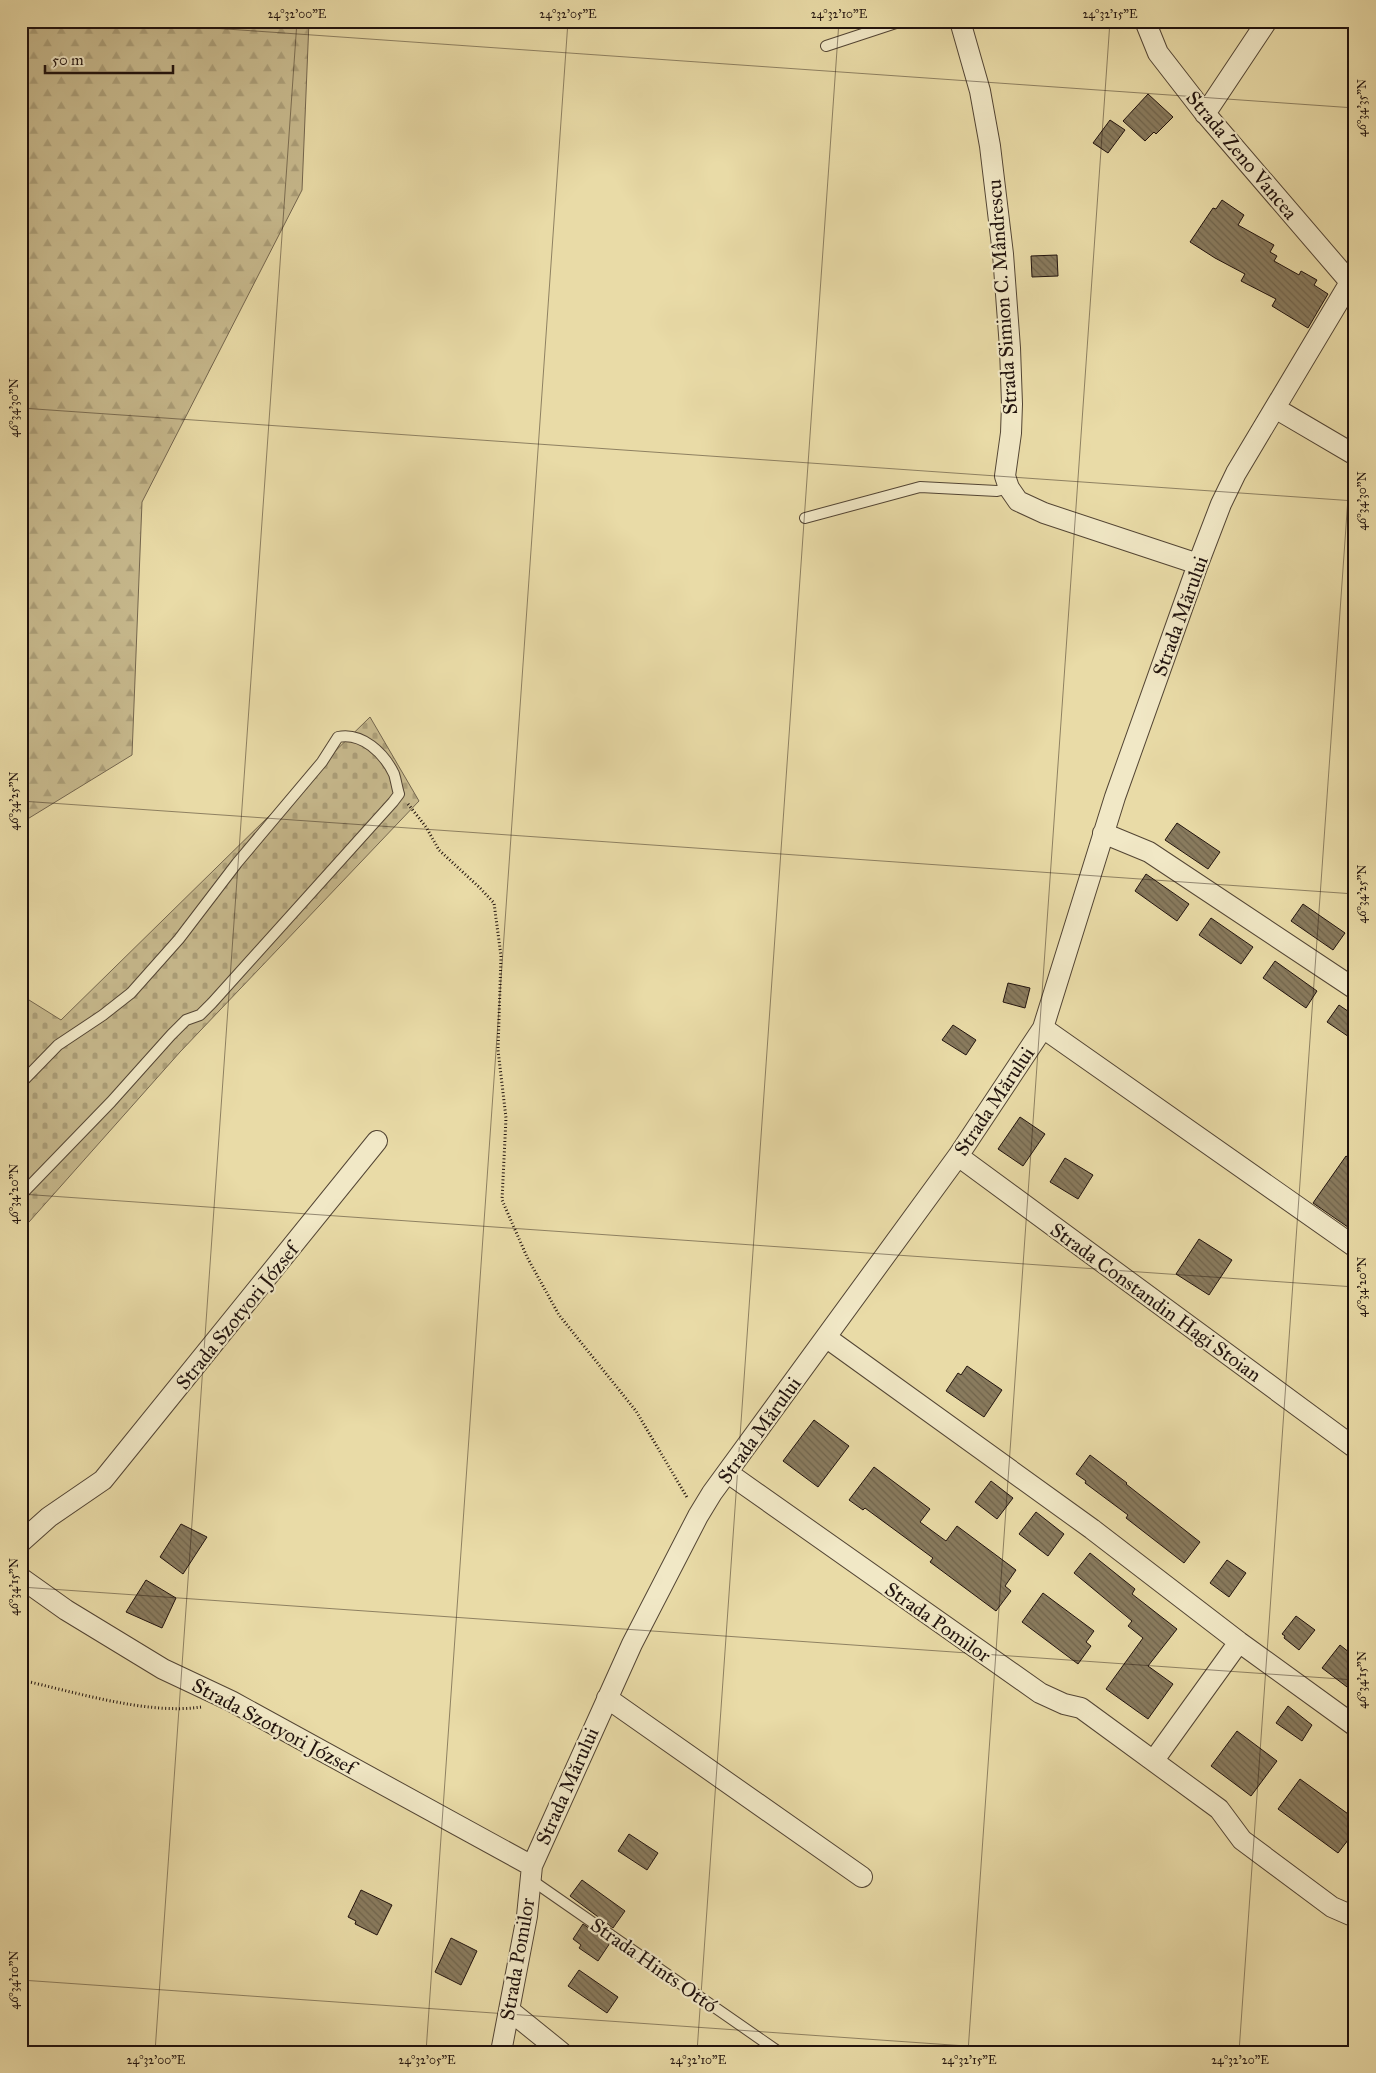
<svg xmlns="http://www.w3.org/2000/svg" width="1376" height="2073" font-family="'IM FELL Great Primer',serif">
<defs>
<pattern id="forest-firs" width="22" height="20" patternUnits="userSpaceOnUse" patternTransform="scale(1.25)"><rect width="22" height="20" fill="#c7b98d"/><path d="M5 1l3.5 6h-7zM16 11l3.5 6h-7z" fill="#ab9e78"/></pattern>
<pattern id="cemetery-stones" width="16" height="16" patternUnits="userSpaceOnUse" patternTransform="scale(1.25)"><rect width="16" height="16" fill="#c7b98d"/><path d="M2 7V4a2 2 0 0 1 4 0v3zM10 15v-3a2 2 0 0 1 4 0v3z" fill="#ab9e78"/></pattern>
<pattern id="building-back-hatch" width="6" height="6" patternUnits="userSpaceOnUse" patternTransform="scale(1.25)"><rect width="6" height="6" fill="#897b5e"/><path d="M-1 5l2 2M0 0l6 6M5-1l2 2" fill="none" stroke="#70644c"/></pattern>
</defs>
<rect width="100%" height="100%" fill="#e9dba7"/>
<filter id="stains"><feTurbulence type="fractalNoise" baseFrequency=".004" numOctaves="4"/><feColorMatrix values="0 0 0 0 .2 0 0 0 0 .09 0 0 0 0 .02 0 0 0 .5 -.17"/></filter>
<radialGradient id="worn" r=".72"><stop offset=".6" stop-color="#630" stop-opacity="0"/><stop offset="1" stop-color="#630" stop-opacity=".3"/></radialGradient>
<!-- forest -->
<path fill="url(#forest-firs)" stroke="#74664e" d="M21,21H309L302,190L142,502L132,755L21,823Z"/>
<!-- cemetery -->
<path fill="url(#cemetery-stones)" stroke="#74664e" d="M370,717L419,801L180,1052L21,1231V995L61,1020Z"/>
<!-- building -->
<path fill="url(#building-back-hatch)" stroke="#21130e" d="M1148,94L1173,117L1156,134L1154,132L1145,141L1123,121Z
M1110,120L1125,130L1108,153L1093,143Z
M1222,200L1244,215L1238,225L1274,245L1270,252L1277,256L1274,261L1299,275L1301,271L1317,280L1314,285L1328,294L1308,328L1272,306L1276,299L1241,281L1245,274L1215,258L1190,242L1213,208L1216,209Z
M1057,255L1058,276L1032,277L1031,256Z
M1177,823L1220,852L1208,869L1165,840Z
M1146,874L1189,904L1177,921L1135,891Z
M1303,904L1345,933L1333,950L1291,921Z
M1211,918L1253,947L1241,964L1199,935Z
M1275,961L1317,991L1306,1008L1263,978Z
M1008,983L1030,988L1025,1008L1003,1002Z
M1339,1005L1355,1016V1041L1327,1022Z
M953,1025L976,1040L966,1055L942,1040Z
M1020,1117L1045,1134L1023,1166L998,1149Z
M1346,1156L1355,1162V1232L1313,1203Z
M1065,1158L1093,1175L1078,1199L1050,1182Z
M1199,1239L1232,1260L1209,1295L1176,1274Z
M967,1366L1002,1390L984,1417L946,1391L958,1373L961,1375Z
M814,1420L849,1446L818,1487L783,1461Z
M1090,1455L1127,1483L1126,1484L1200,1542L1184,1563L1126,1518L1128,1515L1085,1483L1086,1481L1076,1474Z
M874,1467L930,1509L920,1522L946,1541L957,1526L1016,1570L1005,1586L1011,1591L996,1611L930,1562L933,1558L865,1508L863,1510L849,1500Z
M991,1481L1013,1498L997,1519L975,1502Z
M1036,1512L1064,1534L1048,1556L1019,1534Z
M181,1524L207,1537L183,1574L160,1557Z
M1090,1553L1135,1589L1132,1594L1177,1629L1148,1666L1173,1684L1148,1719L1106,1689L1143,1638L1128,1626L1132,1621L1074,1573Z
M1227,1560L1246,1573L1229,1597L1210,1583Z
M146,1580L176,1598L162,1628L126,1612Z
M1043,1593L1094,1631L1086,1642L1091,1646L1078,1664L1022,1622Z
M1296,1616L1315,1630L1299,1650L1284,1638L1285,1636L1282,1634Z
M1340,1645L1355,1657V1693L1322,1668Z
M1288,1706L1312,1725L1302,1741L1276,1723Z
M1237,1731L1277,1761L1251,1796L1211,1766Z
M1300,1779L1355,1819V1831L1338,1853L1278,1809Z
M629,1834L658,1853L647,1870L618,1851Z
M582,1880L625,1911L613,1928L570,1896Z
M361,1890L392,1905L377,1935L355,1924L356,1921L348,1917Z
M583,1924L610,1943L598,1961L579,1948L581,1945L573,1939Z
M451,1938L477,1951L461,1985L435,1972Z
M579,1970L618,1997L607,2013L568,1986Z"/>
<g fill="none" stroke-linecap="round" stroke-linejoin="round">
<!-- lane casing -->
<g stroke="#534534" stroke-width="12">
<path id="lane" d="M826,46L902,21
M805,518L920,487L997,491L1009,488
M21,1083L58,1045L103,1015L131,993L179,939L237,863L322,762L338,737C362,732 384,753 394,774C396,780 397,788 399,794L393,802L212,1003L200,1015L186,1020L171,1035L111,1102L21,1195
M530,1879L779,2052"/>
</g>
<!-- street casing -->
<g stroke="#534534" stroke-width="22">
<path id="street" d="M960,21L980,91L990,146L1003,254L1010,348L1012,404L1011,433L1005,476L1009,488L1018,501L1044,513L1198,564
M1145,21L1158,53L1203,111L1350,282
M1205,114L1267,21
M1275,408L1355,455
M1103,833L1149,852L1355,989
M1043,1028L1355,1247
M958,1156L1355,1448
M827,1338L1092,1529L1239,1642L1355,1726
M728,1473L1040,1693L1064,1704L1081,1708L1219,1809L1242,1840L1332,1907L1355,1917
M21,1542L49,1517L103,1480L377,1141
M21,1578L66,1610L163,1669L231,1701L532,1866
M607,1698L862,1877
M1154,1760L1239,1642
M509,2010L561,2052
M501,2052L527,1916L532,1866L632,1644L698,1516L712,1493L958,1156L1043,1028L1115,797L1198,564L1221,504L1236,473L1355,274"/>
</g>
<!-- path -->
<path stroke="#21130e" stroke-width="3" stroke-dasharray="1 2.5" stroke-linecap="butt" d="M408,804L426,827L439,850L480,888L494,903L501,956L498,1050L506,1118L502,1200L527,1257L559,1315L636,1411L688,1499
M21,1680C75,1692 147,1715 201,1707"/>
<!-- lane -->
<use href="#lane" stroke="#f1e8c6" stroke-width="10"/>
<!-- street -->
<use href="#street" stroke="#f1e8c6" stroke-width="20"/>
</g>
<!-- ticks -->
<path fill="none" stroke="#21130e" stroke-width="1" stroke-opacity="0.45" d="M112,21L1355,108M21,92L26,21M21,408L1355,501M21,801L1355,894M21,1194L1355,1287M21,1587L1355,1680M21,1980L1052,2052M155,2052L297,21M426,2052L568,21M697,2052L839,21M968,2052L1110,21M1239,2052L1355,398"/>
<g text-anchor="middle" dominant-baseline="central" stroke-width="4.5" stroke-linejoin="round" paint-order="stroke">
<!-- street labels -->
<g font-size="20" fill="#21130e" stroke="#f1e8c6">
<text transform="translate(1242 155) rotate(50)">Strada Zeno Vancea</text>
<text transform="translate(1002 297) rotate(-94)">Strada Simion C. Mândrescu</text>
<text transform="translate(1180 616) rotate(-70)">Strada Mărului</text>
<text transform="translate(994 1101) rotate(-56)">Strada Mărului</text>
<text transform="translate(1156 1302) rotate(36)">Strada Constandin Hagi Stoian</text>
<text transform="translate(237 1316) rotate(-51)">Strada Szotyori József</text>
<text transform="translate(759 1430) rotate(-54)">Strada Mărului</text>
<text transform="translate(938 1622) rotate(35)">Strada Pomilor</text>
<text transform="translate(274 1726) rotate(28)">Strada Szotyori József</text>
<text transform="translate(567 1786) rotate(-66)">Strada Mărului</text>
<text transform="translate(517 1959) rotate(-80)">Strada Pomilor</text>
<text transform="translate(654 1965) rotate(35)">Strada Hints Ottó</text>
</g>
</g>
<!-- margin -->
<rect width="1376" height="2073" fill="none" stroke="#e9dba7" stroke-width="55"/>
<!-- scale -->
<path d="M45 65v8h128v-8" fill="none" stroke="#21130e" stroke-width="2.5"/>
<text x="52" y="65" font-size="15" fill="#21130e" stroke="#f1e8c6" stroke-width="4" paint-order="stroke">50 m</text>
<rect x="28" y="28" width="1320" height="2018" fill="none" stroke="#21130e" stroke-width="2"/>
<g font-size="12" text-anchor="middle" fill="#21130e">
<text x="297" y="18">24°32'00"E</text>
<text x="568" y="18">24°32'05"E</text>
<text x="839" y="18">24°32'10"E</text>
<text x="1110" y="18">24°32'15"E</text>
<text transform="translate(1362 108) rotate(-90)" y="4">46°34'35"N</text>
<text transform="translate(14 408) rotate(-90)" y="4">46°34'30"N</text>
<text transform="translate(1362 501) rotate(-90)" y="4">46°34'30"N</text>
<text transform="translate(14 801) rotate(-90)" y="4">46°34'25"N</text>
<text transform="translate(1362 894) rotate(-90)" y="4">46°34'25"N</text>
<text transform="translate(14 1194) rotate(-90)" y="4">46°34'20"N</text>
<text transform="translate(1362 1287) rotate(-90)" y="4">46°34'20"N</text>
<text transform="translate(14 1587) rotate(-90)" y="4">46°34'15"N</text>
<text transform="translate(1362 1680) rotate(-90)" y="4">46°34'15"N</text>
<text transform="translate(14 1980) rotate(-90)" y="4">46°34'10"N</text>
<text x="156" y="2064">24°32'00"E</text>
<text x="427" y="2064">24°32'05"E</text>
<text x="698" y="2064">24°32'10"E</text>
<text x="969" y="2064">24°32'15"E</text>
<text x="1240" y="2064">24°32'20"E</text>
</g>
<rect width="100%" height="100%" filter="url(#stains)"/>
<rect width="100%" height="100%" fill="url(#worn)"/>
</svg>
